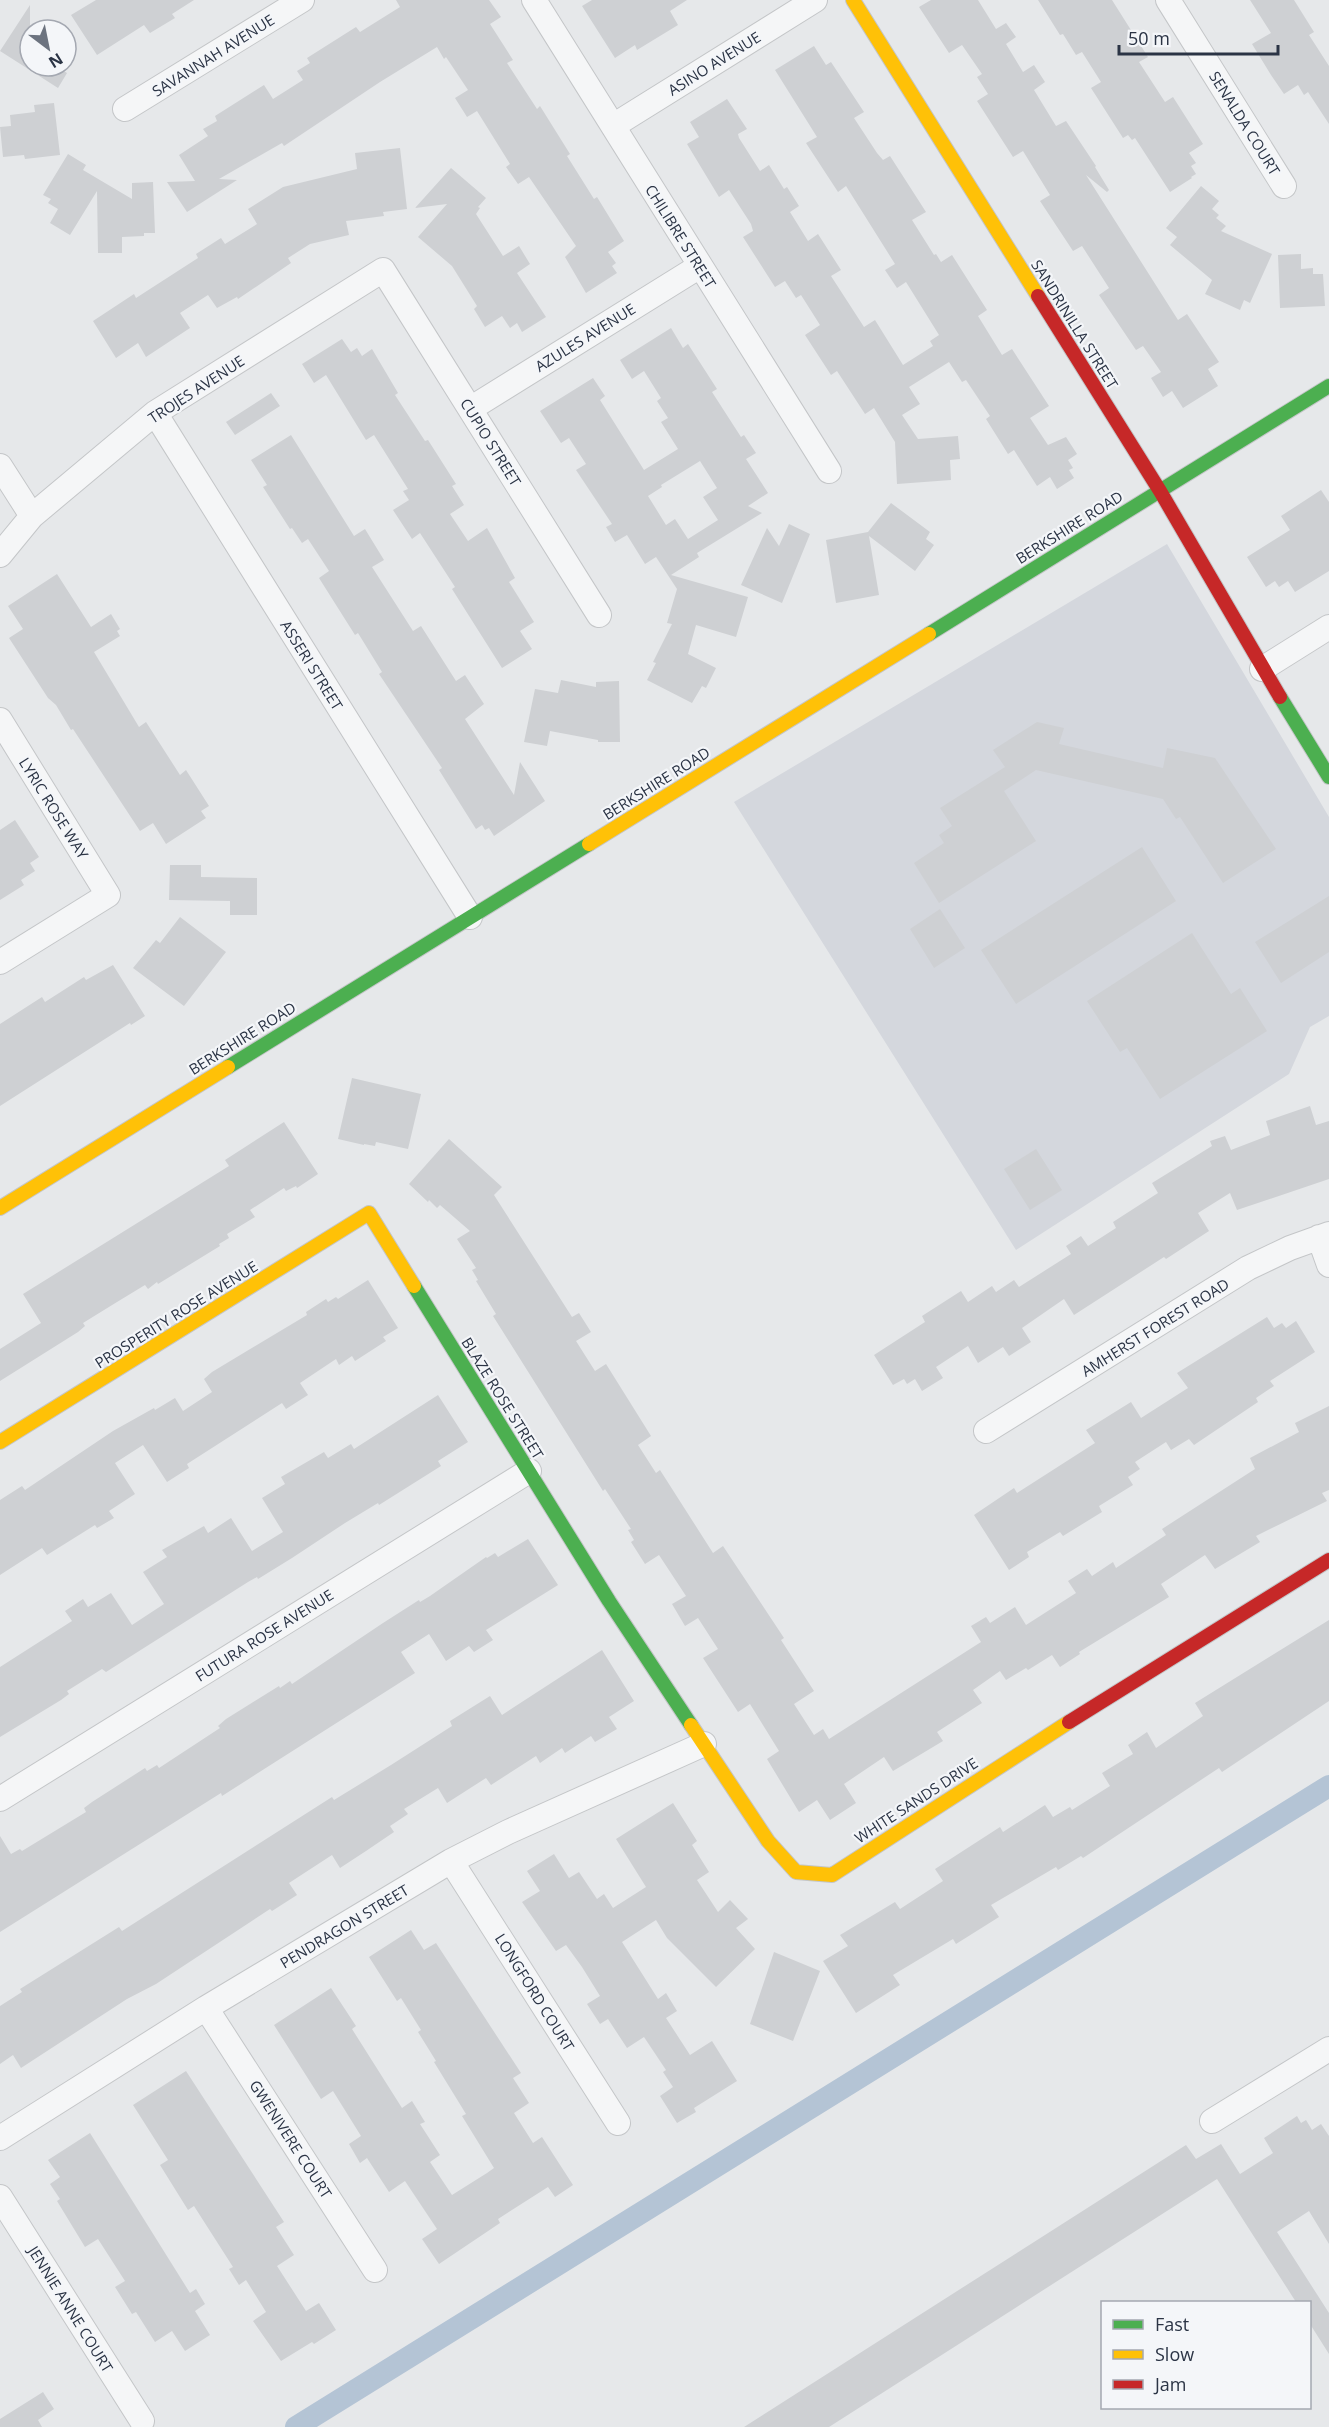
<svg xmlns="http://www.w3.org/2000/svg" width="1329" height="2427" font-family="'Open Sans',sans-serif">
<rect width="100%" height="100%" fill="#e6e8ea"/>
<!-- built -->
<path fill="#d4d7dd" d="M1167,544L1329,817V1016L1310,1027L1289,1074L1016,1250L734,802Z"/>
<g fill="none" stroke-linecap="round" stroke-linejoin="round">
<!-- canal -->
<path stroke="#b4c4d5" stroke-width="22" d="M296,2427L1329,1786"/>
</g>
<!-- building -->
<path fill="#ced0d3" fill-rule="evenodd" d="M96,0H194L172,14L175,18L150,33L144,25L97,55L71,15Z
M396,0H489L501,17L490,24L513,60L507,63L537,109L540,106L570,154L567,156L594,199L597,197L624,241L608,252L616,263L612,266L617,273L586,293L565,257L576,246L529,177L518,184L506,167L510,164L477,111L467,117L455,98L468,90L446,57L444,59L437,47L380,82L284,146L282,143L219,179L237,180L187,212L167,182L195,181L179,155L208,136L203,129L217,121L215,116L264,85L273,99L303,80L297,71L310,63L307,58L356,27L360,32L400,7Z
M592,0H687L670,11L678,25L637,50L635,45L615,58L582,6Z
M931,0H978L996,29L1006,23L1016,37L1006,44L1023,72L1034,65L1045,82L1034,90L1056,126L1066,121L1096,166L1095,167L1109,190L1107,192L1086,175L1178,320L1187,314L1219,362L1208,369L1218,386L1183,408L1172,391L1163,397L1151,378L1161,372L1143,346L1136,350L1099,295L1109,288L1082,246L1073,251L1040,201L1050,195L1023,151L1013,157L977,101L988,94L977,77L982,74L962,45L949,53L919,7Z
M1038,0H1112L1148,57L1139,62L1165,102L1173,97L1203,144L1189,153L1196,163L1191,166L1196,174L1191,177L1192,178L1170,192L1135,138L1132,140L1128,135L1123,138L1091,88L1101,82L1082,52L1076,55L1063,34L1060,35Z
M1250,0H1294L1314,32L1309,35L1329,66V124L1308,92L1304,95L1298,85L1284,94L1271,75L1252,44L1271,33Z
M30,5V66H56L67,73L58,88L0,51Z
M814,46L826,65L831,62L864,112L854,118L877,153L883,160L890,156L926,212L912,220L934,255L936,254L941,262L952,255L987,310L978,316L1002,355L1012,349L1049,406L1030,418L1048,445L1066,437L1077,454L1068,460L1073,468L1069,470L1074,478L1057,489L1050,477L1037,486L1014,450L1008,454L986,419L990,416L966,380L962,382L949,362L909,387L920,404L902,415L918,439L958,436L960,459L950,460L951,480L897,484L895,442L874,408L865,414L837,371L831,375L805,335L820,325L801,295L796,298L785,281L775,287L743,237L753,231L751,224L729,190L719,197L687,144L699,137L690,122L727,99L747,129L738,134L739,138L760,171L769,165L784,189L787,187L799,206L790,212L808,241L818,234L841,270L831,276L864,327L875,320L903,365L933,346L930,341L939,335L906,282L897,288L885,270L895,264L846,186L838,192L806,143L817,137L775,70Z
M54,103L60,155L25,159L24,155L3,157L0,127L11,126L10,115L35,112L34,105Z
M400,148L407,209L383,212L384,216L346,221L349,235L310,244L288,258L291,263L238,299L237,297L217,308L208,295L180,313L190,328L146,357L138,343L116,358L93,321L134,294L136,298L198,258L196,254L221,238L225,244L257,224L248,209L283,187L357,169L355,153Z
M68,154L86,165L83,170L132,199V183L153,182L155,233H144V236L122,237V253H98L97,191L70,235L50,223L58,209L48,203L51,199L43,195Z
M451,168L486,198L478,207L480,208L476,214L503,256L519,246L530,264L517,273L546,317L522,332L517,323L510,328L502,316L485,327L474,309L477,306L452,266L418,237L447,204L415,208Z
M1201,186L1219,201L1212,209L1219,215L1216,218L1226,226L1221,231L1272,254L1250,303L1244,300L1240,310L1205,294L1212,280L1170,245L1177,237L1166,228Z
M1301,254V269L1313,268V274H1323L1325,306L1280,308L1278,255Z
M671,328L683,348L688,344L717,389L712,392L741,437L744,435L756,453L746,459L768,493L748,506L762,513L697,553L699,557L671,575L748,597L736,637L696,625L688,654L716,668L706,688L702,686L692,703L647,680L656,663L653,662L672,624L667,623L677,589L656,557L645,564L627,535L615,542L606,527L612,524L576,470L586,464L569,438L561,443L540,411L593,378L605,396L600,400L644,470L678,449L661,422L668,418L657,401L661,398L644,371L632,379L620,360ZM700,461L717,488L703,497L718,520L688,539L675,519L666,525L648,496L662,487L661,485Z
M342,339L351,352L357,348L362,356L372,349L398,393L395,395L425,441L428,440L456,484L452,486L464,505L450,514L468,541L487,528L515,578L509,582L534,622L520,631L532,649L502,668L452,589L455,587L420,533L412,539L393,510L409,500L403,491L408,489L374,435L366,440L326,375L314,383L302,364Z
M271,393L280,406L235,435L226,422Z
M291,435L354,536L365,529L384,560L372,567L413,631L421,626L456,681L465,675L484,704L465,719L514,795L520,762L545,801L494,836L489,828L485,830L482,825L476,829L439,770L442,768L379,674L382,672L358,633L355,635L319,578L329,571L308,539L302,543L292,528L290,529L263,487L267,485L251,460Z
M1321,490L1329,502V571L1295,592L1288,581L1279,587L1275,581L1266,587L1247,557L1290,530L1281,516Z
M891,503L930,532L926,539L934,545L915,571L869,536L879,595L836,603L826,540L868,532Z
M789,524L810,534L782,603L741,585L767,528L779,546Z
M57,574L91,627L111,614L120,629L117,631L120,636L94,652L139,727L146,722L180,775L186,770L209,806L201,811L206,818L166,844L153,823L140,831L73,729L71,730L56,705L48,698L9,638L23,629L8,606Z
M561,680L596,687V682L619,681L620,742H598V740L550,731L547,746L524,742L535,689L558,693Z
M1037,722L1064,728L1059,744L1163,768L1167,748L1215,758L1276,849L1223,883L1180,817L1176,819L1163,799L1036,770L1004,791L1036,841L939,903L914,863L944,843L939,835L952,826L940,808L1005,767L993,750Z
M15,820L39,857L30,863L35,871L21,880L24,885L0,900V830Z
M1142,847L1176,901L1016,1004L981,950Z
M170,865H201V877L257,878V915H230V901L169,900Z
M1329,896V952L1281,983L1255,942Z
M940,909L965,948L934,968L910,929Z
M180,917L226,952L184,1006L133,968L156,940L160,943Z
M1192,933L1231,994L1240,988L1267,1031L1160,1099L1127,1048L1120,1052L1087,1001Z
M113,965L145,1016L131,1025L130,1023L0,1106V1024L42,997L45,1002L84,977L86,980Z
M352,1078L421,1094L408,1149L376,1142L375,1146L364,1144V1145L338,1139Z
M1310,1106L1316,1125L1329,1121V1179L1237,1210L1230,1193L1198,1213L1209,1231L1166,1259L1164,1257L1074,1315L1064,1299L1022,1328L1031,1342L1009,1356L1003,1347L978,1363L968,1346L936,1367L943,1378L922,1391L915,1379L907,1384L904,1379L893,1385L874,1355L925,1322L922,1316L961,1291L968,1302L992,1286L996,1292L1014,1280L1019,1287L1071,1254L1066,1246L1081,1236L1088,1246L1116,1228L1113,1222L1158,1193L1152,1183L1212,1146L1210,1141L1225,1136L1231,1150L1270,1135L1266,1121Z
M284,1122L318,1174L297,1188L296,1186L286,1191L284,1188L250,1210L255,1217L227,1234L229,1238L219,1244L220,1246L158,1284L157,1282L148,1289L145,1285L117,1302L83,1323L85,1326L78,1332L0,1381V1349L41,1323L23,1294L229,1166L225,1160Z
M449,1139L502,1187L494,1195L572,1317L579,1313L591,1332L576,1341L595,1371L606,1364L651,1436L638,1445L656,1473L660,1470L713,1553L723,1546L784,1638L781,1640L814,1691L794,1704L814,1735L823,1729L829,1739L981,1642L971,1626L986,1617L990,1623L1015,1607L1026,1625L1076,1593L1068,1581L1087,1569L1092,1576L1113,1562L1116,1568L1166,1535L1162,1529L1255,1469L1250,1458L1299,1432L1295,1423L1329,1406V1490L1322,1493L1327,1501L1256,1536L1260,1542L1215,1569L1205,1555L1161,1584L1169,1597L1079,1652L1080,1654L1060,1667L1052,1655L1028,1670L1026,1668L1006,1680L1000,1671L973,1690L982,1703L937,1732L943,1741L893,1771L884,1757L844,1784L856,1803L830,1820L817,1800L799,1812L767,1759L779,1751L750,1704L738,1712L703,1658L718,1649L698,1618L685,1626L672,1604L686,1596L659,1555L645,1564L631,1542L634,1540L628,1530L631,1529L605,1489L603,1491L493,1316L496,1314L476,1281L478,1280L472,1270L476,1268L457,1239L470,1231L440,1205L437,1208L429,1200L428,1202L409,1184Z
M1036,1149L1062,1190L1030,1210L1004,1169Z
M368,1280L398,1328L383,1337L386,1341L355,1361L352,1356L339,1365L336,1359L300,1383L308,1395L286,1409L282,1403L187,1464L189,1468L167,1482L143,1445L115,1463L135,1494L109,1511L114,1518L97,1528L95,1525L47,1555L42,1548L0,1575V1500L22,1486L25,1490L113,1431L154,1408L155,1410L175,1398L183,1411L212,1392L204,1379L212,1372L307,1315L306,1312L326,1299L328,1302L336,1297L338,1299Z
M1267,1317L1274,1328L1282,1323L1286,1328L1296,1321L1315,1352L1270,1381L1274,1386L1256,1398L1258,1402L1194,1445L1189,1439L1171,1450L1166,1442L1135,1462L1140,1469L1128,1477L1133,1485L1099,1506L1102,1512L1063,1536L1060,1532L1027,1552L1029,1557L1009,1570L974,1515L1014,1488L1017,1493L1095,1443L1086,1430L1131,1402L1141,1418L1188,1388L1177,1373Z
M438,1395L468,1442L438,1461L441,1466L379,1505L378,1503L345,1523L292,1558L258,1579L257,1577L248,1582L106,1672L102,1669L67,1691L69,1694L61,1700L0,1737V1667L72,1621L65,1611L83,1599L88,1607L111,1593L132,1625L164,1604L143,1572L167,1557L162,1550L204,1526L208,1533L231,1518L252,1551L283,1532L262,1498L285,1484L281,1477L324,1452L328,1458L351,1444L354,1449Z
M528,1539L558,1585L486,1630L493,1640L474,1652L469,1646L446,1661L429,1634L401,1652L415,1673L222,1796L221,1793L0,1932V1836L11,1854L20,1849L22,1851L86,1812L84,1808L92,1802L145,1768L147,1771L157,1765L159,1768L220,1728L218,1726L226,1719L279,1686L280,1688L290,1681L292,1684L383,1623L419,1600L420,1602L430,1596L486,1557L487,1558L495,1553L498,1557Z
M1329,1620V1701L1222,1772L1219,1768L1083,1858L1081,1856L1058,1870L1056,1867L991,1905L999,1917L956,1944L953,1939L893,1975L900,1985L856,2013L823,1961L848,1946L840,1935L895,1902L900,1909L943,1881L935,1869L1000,1827L1003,1832L1045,1805L1053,1817L1070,1807L1072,1810L1110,1786L1102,1773L1133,1754L1128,1745L1147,1732L1156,1748L1203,1716L1195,1703Z
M602,1650L634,1701L609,1717L617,1729L595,1742L591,1736L565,1753L562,1748L540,1763L536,1756L491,1785L486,1778L447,1803L438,1788L404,1809L408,1814L390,1826L394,1832L366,1851L340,1868L332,1855L289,1883L297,1895L272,1911L270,1909L156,1984L127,1999L21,2068L13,2055L0,2064V2006L22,1992L20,1989L119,1927L122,1931L332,1797L334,1800L391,1765L452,1726L450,1721L490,1696L502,1715Z
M673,1803L697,1841L692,1845L709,1872L697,1880L718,1912L730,1900L748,1919L736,1928L755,1949L716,1987L667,1938L656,1920L622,1942L658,1999L666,1993L677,2011L666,2018L690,2055L712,2041L737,2081L694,2108L696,2112L677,2123L660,2096L673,2087L663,2072L666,2070L644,2037L627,2048L608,2019L600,2024L587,2004L600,1996L582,1967L566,1945L556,1951L522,1902L540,1891L527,1871L554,1854L569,1878L579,1872L597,1899L604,1894L613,1908L646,1887L616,1839Z
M411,1930L424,1950L436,1943L521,2073L513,2078L529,2103L514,2113L533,2143L542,2137L573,2185L555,2197L548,2187L498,2219L500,2223L439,2264L422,2239L437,2229L405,2181L389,2192L367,2158L360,2163L349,2144L361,2136L333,2091L321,2099L274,2025L331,1988L356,2026L352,2029L402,2108L412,2101L425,2122L420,2124L440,2155L430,2162L452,2195L487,2173L494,2168L462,2116L466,2114L434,2062L436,2061L418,2032L421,2030L401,1998L397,2001L369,1957Z
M774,1952L820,1971L793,2041L750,2024Z
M186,2071L284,2222L276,2227L294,2255L277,2266L306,2311L319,2303L336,2330L314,2344L312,2342L281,2361L253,2321L266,2312L246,2280L239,2285L229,2269L233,2267L194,2206L188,2210L160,2165L168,2160L133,2105Z
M1297,2116L1301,2123L1306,2120L1312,2130L1321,2124L1329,2136V2244L1309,2211L1277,2232L1329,2313V2354L1310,2324V2302H1296L1217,2179L829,2427H744L1186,2145L1196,2159L1221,2144L1240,2174L1273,2153L1264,2138Z
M90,2133L190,2293L196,2289L205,2304L195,2311L210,2335L185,2351L172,2331L155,2342L136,2312L132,2314L115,2287L125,2281L98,2239L85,2247L57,2201L60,2199L50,2184L60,2177L48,2160Z
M43,2392L54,2409L38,2420L42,2427H0V2419Z"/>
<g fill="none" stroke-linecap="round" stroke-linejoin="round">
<!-- street casing -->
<g stroke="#c4c6c8" stroke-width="26">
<path id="street" d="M534,0L829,471
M1168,0L1284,186
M125,109L302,0
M613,126L815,0
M470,409L700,266
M155,413L470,917
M0,466L32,516
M0,555L32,516L155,413L383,270L599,615
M1262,669L1329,627
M0,720L108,895L0,962
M1319,1237L1329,1265
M986,1431L1248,1268L1290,1248L1329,1234
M0,1799L529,1471
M451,1861L618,2123
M206,2008L375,2270
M1212,2121L1329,2049
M0,2138L206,2008L451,1861L508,1832L704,1744
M0,2197L142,2421"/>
</g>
<!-- fast casing -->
<g stroke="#c4c6c8" stroke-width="16">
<path id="fast" d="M929,634L1329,386
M1280,697L1329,777
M228,1067L589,844
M414,1286L609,1601L691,1725"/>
</g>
<!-- slow casing -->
<g stroke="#c4c6c8" stroke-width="16">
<path id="slow" d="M853,0L1038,296
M589,844L929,634
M0,1208L228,1067
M0,1442L369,1213L414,1286
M691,1725L768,1841L796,1872L832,1875L1069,1722"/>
</g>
<!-- jam casing -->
<g stroke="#c4c6c8" stroke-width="16">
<path id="jam" d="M1038,296L1160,491L1280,697
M1069,1722L1329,1560"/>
</g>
<!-- street -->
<use href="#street" stroke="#f5f6f7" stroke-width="24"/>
<!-- fast -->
<use href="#fast" stroke="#4caf50" stroke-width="14"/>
<!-- slow -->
<use href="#slow" stroke="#ffc107" stroke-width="14"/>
<!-- jam -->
<use href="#jam" stroke="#c62828" stroke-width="14"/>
</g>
<g text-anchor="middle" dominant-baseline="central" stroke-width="4.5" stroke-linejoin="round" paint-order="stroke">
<!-- street labels -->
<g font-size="15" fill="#2b3445" stroke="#f4f6f9">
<text transform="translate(213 55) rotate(-32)">SAVANNAH AVENUE</text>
<text transform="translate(714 63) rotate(-32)">ASINO AVENUE</text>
<text transform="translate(1245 123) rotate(58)">SENALDA COURT</text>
<text transform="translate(681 236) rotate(58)">CHILIBRE STREET</text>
<text transform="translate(1075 324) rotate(58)">SANDRINILLA STREET</text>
<text transform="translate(585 337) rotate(-32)">AZULES AVENUE</text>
<text transform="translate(196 389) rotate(-33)">TROJES AVENUE</text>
<text transform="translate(491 442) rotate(58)">CUPIO STREET</text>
<text transform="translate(1069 527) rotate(-32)">BERKSHIRE ROAD</text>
<text transform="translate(312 665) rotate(58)">ASSERI STREET</text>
<text transform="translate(656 783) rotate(-32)">BERKSHIRE ROAD</text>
<text transform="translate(54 808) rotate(58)">LYRIC ROSE WAY</text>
<text transform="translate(242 1038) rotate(-32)">BERKSHIRE ROAD</text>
<text transform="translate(176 1314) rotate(-32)">PROSPERITY ROSE AVENUE</text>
<text transform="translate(1155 1327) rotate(-32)">AMHERST FOREST ROAD</text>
<text transform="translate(503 1398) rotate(58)">BLAZE ROSE STREET</text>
<text transform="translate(264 1635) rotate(-32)">FUTURA ROSE AVENUE</text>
<text transform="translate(916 1800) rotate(-33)">WHITE SANDS DRIVE</text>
<text transform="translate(344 1926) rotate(-31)">PENDRAGON STREET</text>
<text transform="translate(535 1992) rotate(58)">LONGFORD COURT</text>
<text transform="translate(291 2139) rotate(57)">GWENIVERE COURT</text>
<text transform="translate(71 2309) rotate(58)">JENNIE ANNE COURT</text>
</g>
</g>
<!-- legend -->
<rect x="1101" y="2301" width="210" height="108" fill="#f4f6f9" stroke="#a4a8b1" stroke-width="1.5"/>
<rect x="1113" y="2320" width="30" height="9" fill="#4caf50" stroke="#a4a8b1" stroke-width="1.5"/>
<text x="1155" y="2331" font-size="18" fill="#2b3445">Fast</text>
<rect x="1113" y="2350" width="30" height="9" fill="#ffc107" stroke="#a4a8b1" stroke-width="1.5"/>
<text x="1155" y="2361" font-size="18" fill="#2b3445">Slow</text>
<rect x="1113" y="2380" width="30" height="9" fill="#c62828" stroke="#a4a8b1" stroke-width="1.5"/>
<text x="1155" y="2391" font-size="18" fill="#2b3445">Jam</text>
<!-- north arrow -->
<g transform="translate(48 48) rotate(148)"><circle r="28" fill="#f4f6f9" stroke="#a4a8b1" stroke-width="1.5"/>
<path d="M0-4.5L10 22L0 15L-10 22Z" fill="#6c737f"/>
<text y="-9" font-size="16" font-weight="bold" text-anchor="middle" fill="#2b3445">N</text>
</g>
<!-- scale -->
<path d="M1119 45v9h159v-9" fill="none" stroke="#2b3445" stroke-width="3"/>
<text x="1128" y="45" font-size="18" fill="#2b3445" stroke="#f4f6f9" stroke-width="4.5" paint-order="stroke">50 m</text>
</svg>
